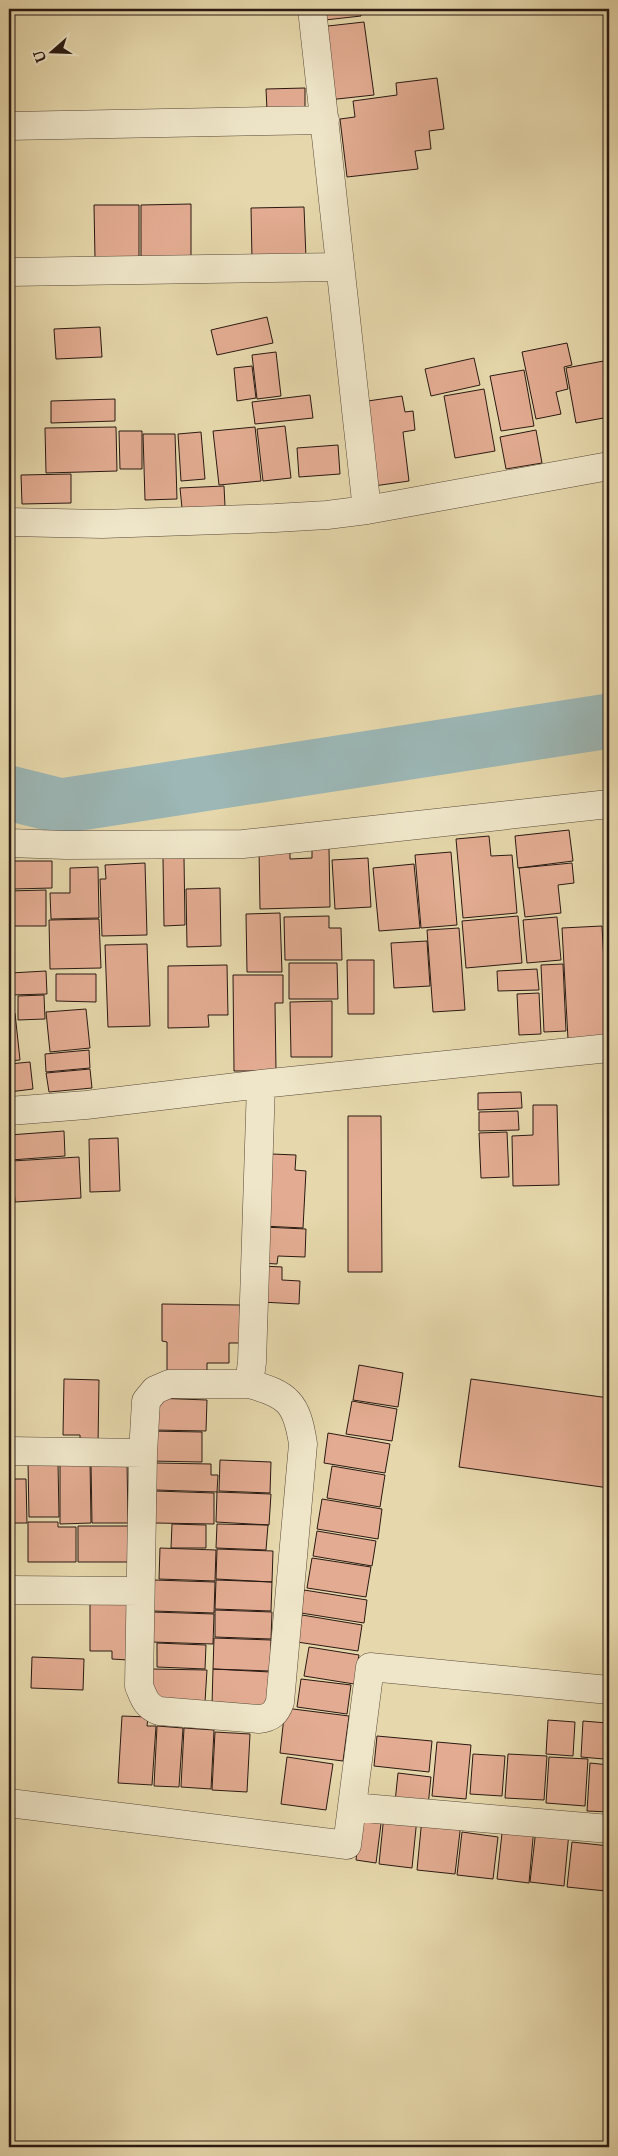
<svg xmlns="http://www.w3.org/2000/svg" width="618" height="2156" font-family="'IM FELL Double Pica',serif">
<rect width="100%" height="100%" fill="#e6d8ac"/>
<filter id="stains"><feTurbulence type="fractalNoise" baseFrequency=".004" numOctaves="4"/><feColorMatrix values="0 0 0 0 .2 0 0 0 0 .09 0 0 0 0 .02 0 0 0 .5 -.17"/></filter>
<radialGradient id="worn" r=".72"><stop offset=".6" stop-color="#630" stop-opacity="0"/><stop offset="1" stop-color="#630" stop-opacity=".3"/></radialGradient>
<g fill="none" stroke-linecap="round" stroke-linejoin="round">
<!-- river -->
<path stroke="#9cb7b6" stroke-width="55" d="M9,793L61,806L609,721"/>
</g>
<!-- building -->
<path fill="#e3ac92" stroke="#291912" d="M315,9H360L361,16L316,21Z
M364,22L374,95L328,100L319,27Z
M437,78L444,129L429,131L431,149L415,151L418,169L347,177L340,119L355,117L353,101L397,95L396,83Z
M305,88V109L267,110L266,89Z
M191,204V260L141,259V205Z
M94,205H139V258H95Z
M304,207L306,258L252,260L251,208Z
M267,317L273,343L217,355L211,330Z
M100,327L102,357L56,359L54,329Z
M567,343L572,365L564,367L568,389L556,392L561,414L536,419L522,352Z
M276,352L281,396L257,399L252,355Z
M474,358L480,385L431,396L425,369Z
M609,360V417L576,423L566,368Z
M252,366L256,398L237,401L234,368Z
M524,370L534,426L501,431L490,376Z
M484,389L495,451L455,458L444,396Z
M310,395L313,418L255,424L252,402Z
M402,396L405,412L413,411L415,430L403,432L409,481L374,486L361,402Z
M115,399V421L51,423V401Z
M285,426L291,478L263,481L257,429Z
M116,427L117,471L46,473L45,428Z
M255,427L261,481L219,485L213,431Z
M536,430L542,463L506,469L500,437Z
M119,431H142V469H120Z
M201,432L205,479L181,481L178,434Z
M143,434H175L177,499L145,500Z
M338,445L340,474L299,477L297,448Z
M71,474V503L22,504L21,475Z
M224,486L225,506L182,508L180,488Z
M569,830L573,861L518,868L515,836Z
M489,836L491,856L512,855L517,913L463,918L456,839Z
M312,848H329L330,907L260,909L259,849H290V859L312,858Z
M451,852L457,925L421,928L415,855Z
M163,858H184L185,925L164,926Z
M368,858L371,907L335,909L332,860Z
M12,861H52V888L13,889Z
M145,863L147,935L102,936L100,879H106L105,865Z
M572,863L574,883L558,885L561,913L525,917L519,868Z
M414,864L420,928L379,931L373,868Z
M98,867L99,918L51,919L50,893H70V868Z
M605,871H609V931H608Z
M220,888L221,946L187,947L186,889Z
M46,890V926H9V891Z
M280,913L282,972H247L246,914Z
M329,916V928H341L342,960H285L284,917Z
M518,916L522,963L466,968L462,921Z
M557,917L561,960L527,963L523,920Z
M99,919L101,968L50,969L49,920Z
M602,926L608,1037L568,1039L562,928Z
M459,928L465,1010L433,1012L427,930Z
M427,941L430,986L394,988L391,943Z
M147,944L150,1026L108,1027L105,945Z
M347,960H374V1014H348Z
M289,963H337L338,999H289Z
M563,964L566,1031L544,1032L541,965Z
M227,965L228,1015H208L209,1027L168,1028V966Z
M537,969L539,990L498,991L497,971Z
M46,971L47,994L10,995V973Z
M56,974H96V1002L56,1001Z
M233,975H283V1003H275L276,1071H234Z
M539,993L541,1034L519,1035L517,994Z
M44,995L45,1019L18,1020V996Z
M332,1001V1057H291L290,1002Z
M86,1009L90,1048L50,1052L46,1012Z
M9,1013H15L20,1060L9,1061Z
M89,1050L90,1068L46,1072L45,1054Z
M30,1062L33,1089L9,1092V1064Z
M90,1069L92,1088L49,1092L46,1073Z
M521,1092L522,1108L478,1110V1093Z
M533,1105H557L559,1185L513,1186L512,1136L533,1135Z
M518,1111L519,1130L479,1131V1112Z
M348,1116H381L382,1272H348Z
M64,1131L65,1156L11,1160L9,1135Z
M507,1132L509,1177L481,1178L479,1133Z
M118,1138L120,1191L90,1192L89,1139Z
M272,1154L296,1155L295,1170L306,1171L303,1228L263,1226Z
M79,1157L81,1198L15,1202L12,1161Z
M9,1163L11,1200H9Z
M263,1227L306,1229L305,1257L278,1256L277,1264L261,1263Z
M262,1266L282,1267V1280L300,1281L299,1304L261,1302Z
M162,1304L240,1305V1343H229V1363H207V1376L167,1375V1342L162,1341Z
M359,1365L403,1373L398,1407L353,1400Z
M64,1379L99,1380L98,1446L80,1445V1435H63Z
M471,1379L609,1398V1488L459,1467Z
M154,1398L207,1400L206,1431L154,1430Z
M352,1401L397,1409L392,1441L346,1434Z
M149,1431L202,1432V1462L148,1461Z
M328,1433L390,1444L385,1473L324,1463Z
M220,1460L271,1462L270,1493L219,1491Z
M90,1461L91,1523L60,1524V1462Z
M127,1461L128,1523H92L91,1462Z
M28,1462H58L59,1517H29Z
M156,1463L211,1464V1475H218L217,1492L156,1490Z
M332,1466L385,1475L380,1507L327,1498Z
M9,1468H13V1479H26L27,1523H9Z
M156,1491L214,1493V1524L155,1523Z
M217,1492L271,1494L269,1525L216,1522Z
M322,1499L382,1509L378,1539L317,1529Z
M28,1522H58V1527H76V1562H28Z
M172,1524L206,1525V1548H171Z
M217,1524L268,1525L266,1550L216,1548Z
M78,1526H129V1562H78Z
M317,1531L376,1541L372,1566L313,1556Z
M160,1548L216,1550L215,1581L159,1579Z
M217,1549L273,1551L272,1582L216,1579Z
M312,1558L371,1567L366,1597L307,1588Z
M154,1580L215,1582L214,1613L153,1611Z
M216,1580L272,1582L271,1611L215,1609Z
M304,1590L367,1600L364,1623L301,1613Z
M90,1601H129L128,1660L112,1659V1651H90Z
M215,1610L272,1612L271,1639L215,1637Z
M153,1612L214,1614L213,1644L152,1642Z
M302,1615L362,1625L358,1651L297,1642Z
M214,1638L271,1640L270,1671L213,1669Z
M157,1643L206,1645L205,1669L157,1667Z
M309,1647L359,1655L354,1684L304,1676Z
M32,1657L84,1659L83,1690L31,1688Z
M152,1669L207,1670L205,1702L151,1701Z
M213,1669L270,1672L268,1707L212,1705Z
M301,1679L351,1685L347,1714L297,1707Z
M285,1708L349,1716L343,1761L280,1753Z
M122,1716L148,1717L147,1726H156L152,1785L118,1783Z
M548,1720L575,1722L573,1756L546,1754Z
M583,1721L607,1723L604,1759L581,1757Z
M157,1726L183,1728L179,1787L154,1786Z
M608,1726H609V1762H606Z
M184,1728L214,1730L211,1789L181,1787Z
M215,1732L250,1734L247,1792L212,1790Z
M377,1736L432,1741L429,1772L374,1766Z
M437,1742L471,1745L466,1799L432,1796Z
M473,1754L505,1756L502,1796L470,1794Z
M508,1754L547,1756L544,1800L505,1798Z
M287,1757L333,1764L326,1810L281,1804Z
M549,1757L588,1759L585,1806L546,1803Z
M590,1763L609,1765V1812L587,1811Z
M398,1773L431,1777L428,1806L395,1802Z
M362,1814L382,1816L376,1863L356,1860Z
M384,1815L417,1818L412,1868L379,1864Z
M422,1818L461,1823L455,1874L417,1870Z
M503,1824L534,1827L529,1883L497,1879Z
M536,1829L569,1832L564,1886L530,1882Z
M462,1832L498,1837L493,1879L457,1875Z
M572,1842L609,1846L606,1891L567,1887Z"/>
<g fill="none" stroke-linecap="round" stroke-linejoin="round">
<!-- minor casing -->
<g stroke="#584938" stroke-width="29">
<path id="minor" d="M312,9L367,510
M9,126L325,120
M9,272L339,267
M9,522L102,524L275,518L327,515L367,510L609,466
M9,843L66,845L243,844L609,804
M9,1111L86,1105L261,1084L609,1048
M249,1384H169L155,1390L146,1401L143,1453L139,1686C144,1698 146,1706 159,1711L259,1719C271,1718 276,1713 280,1702L303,1444C297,1403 288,1394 249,1384L252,1362L261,1084
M9,1451L143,1453
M9,1590L140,1591
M9,1803L347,1845L370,1667L609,1690
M352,1807L609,1829"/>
</g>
<!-- minor -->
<use href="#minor" stroke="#efe6c9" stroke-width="28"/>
</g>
<!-- margin -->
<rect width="618" height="2156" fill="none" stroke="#e6d8ac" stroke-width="30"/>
<rect x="10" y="10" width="598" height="2136" fill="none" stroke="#291912" stroke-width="2.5"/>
<rect x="15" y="15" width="588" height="2126" fill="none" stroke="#291912"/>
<!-- north arrow -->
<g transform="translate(52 52) rotate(250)" stroke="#efe6c9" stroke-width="4" paint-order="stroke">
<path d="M0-4L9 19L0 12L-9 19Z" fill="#291912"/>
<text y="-8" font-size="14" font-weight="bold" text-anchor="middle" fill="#291912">U</text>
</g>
<rect width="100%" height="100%" filter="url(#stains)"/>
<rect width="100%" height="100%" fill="url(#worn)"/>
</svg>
